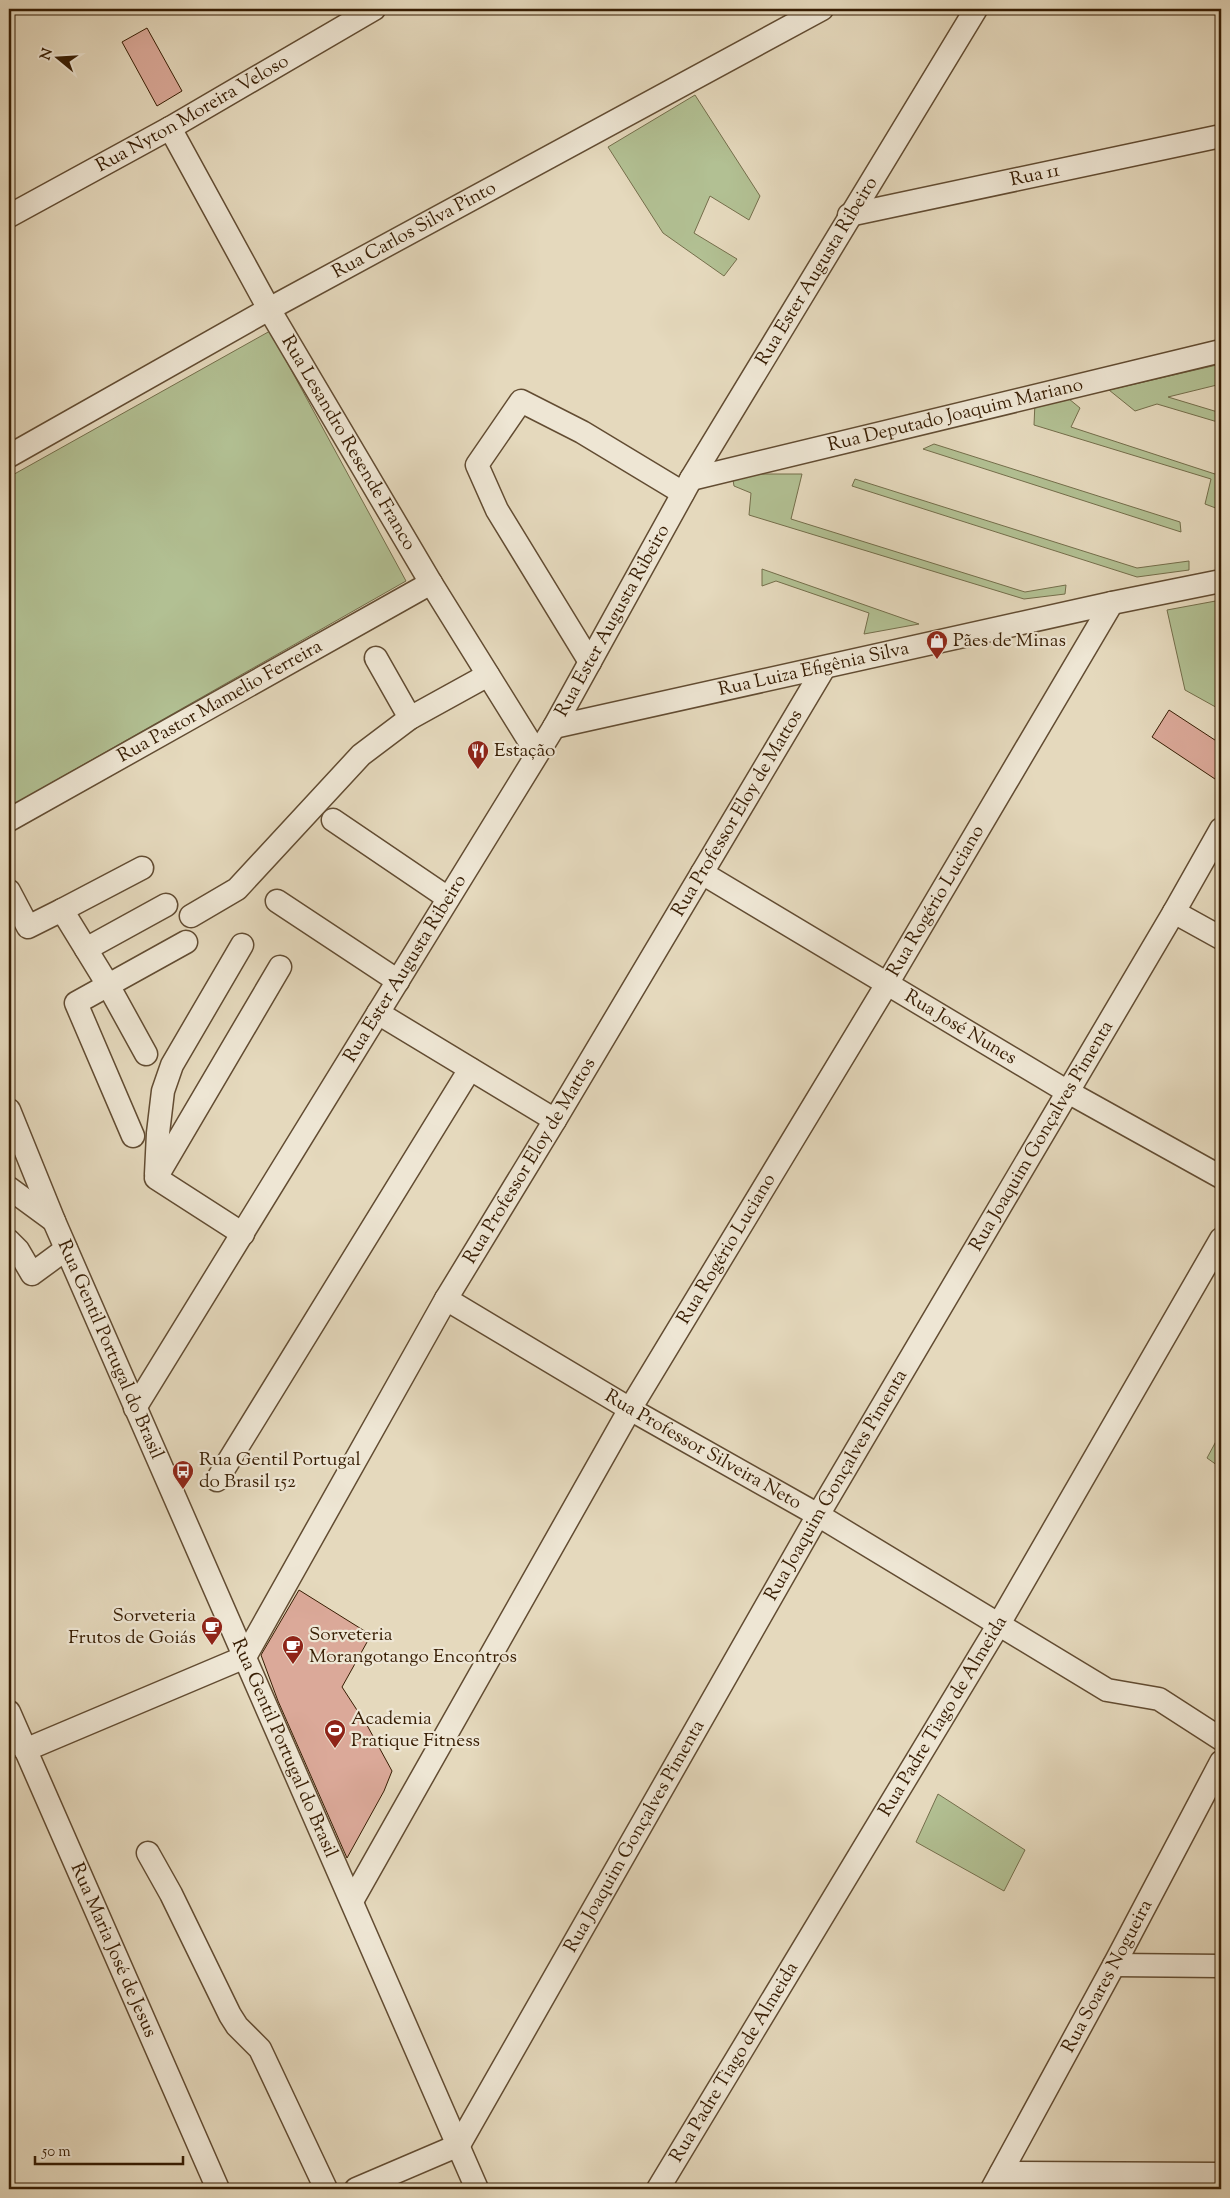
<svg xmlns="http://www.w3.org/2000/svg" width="1230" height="2198" font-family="'Sorts Mill Goudy',serif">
<rect width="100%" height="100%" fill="#e5d9bd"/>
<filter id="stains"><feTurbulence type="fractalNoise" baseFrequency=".004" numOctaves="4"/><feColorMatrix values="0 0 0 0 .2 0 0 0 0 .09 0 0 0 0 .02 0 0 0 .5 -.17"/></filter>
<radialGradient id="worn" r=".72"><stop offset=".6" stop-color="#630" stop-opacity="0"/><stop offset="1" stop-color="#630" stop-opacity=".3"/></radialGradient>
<!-- green -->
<path fill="#b2c093" stroke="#746e4b" d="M695,95L760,196L749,220L710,196L694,233L737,259L724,276L663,233L608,147Z
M270,331L406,581L9,807V477Z
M1221,364V384L1168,397L1221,413V423L1157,404L1135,411L1109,390Z
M1063,394L1080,408L1071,427L1221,476V510L1205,504L1211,479L1034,425L1035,402Z
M934,444L1180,522L1181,532L923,449Z
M732,474H802L791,519L1025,592L1066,585L1065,594L1024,599L749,515L751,493L734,486Z
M855,479L1137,568L1189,561V570L1137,577L852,486Z
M762,569L919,624L864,634L869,613L776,581L762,586Z
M1221,600V710L1185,690L1167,610Z
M1221,1432V1468L1207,1458Z
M938,1794L1025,1850L1004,1891L916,1842Z"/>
<!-- building -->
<path fill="#dba999" stroke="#371d03" d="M147,28L182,91L157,106L122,42Z
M1169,710L1221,744V783L1152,737Z
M299,1590L371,1635L342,1687L368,1727L392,1771L384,1791L347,1858L278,1701L261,1655Z"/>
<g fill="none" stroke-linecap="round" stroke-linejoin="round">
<!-- minor casing -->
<g stroke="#624c32" stroke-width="25">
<g id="minor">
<path id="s1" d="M170,128L269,309L431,583L536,752"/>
<path id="s2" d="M849,215L1221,136"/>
<path id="s3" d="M9,216L170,128L374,9"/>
<path id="s4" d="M9,456L269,309L822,9"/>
<path id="s5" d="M691,479L1221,351"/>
<path d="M376,658L410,718"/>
<path d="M590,662L497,510L477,465L521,401L582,432L683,493"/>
<path id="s6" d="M554,727L1112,603L1221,581"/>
<path id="s7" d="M9,820L431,583"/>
<path d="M333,820L448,898"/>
<path id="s8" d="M702,873L1068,1092L1221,1177"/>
<path d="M9,891L28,927L62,910L108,985L146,1054"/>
<path d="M277,901L398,981"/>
<path d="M62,910L142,868"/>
<path d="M1174,912L1221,938"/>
<path d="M191,916L237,889L361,755L410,718L488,675"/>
<path d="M86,949L166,905"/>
<path d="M378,1013L555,1120"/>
<path id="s9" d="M9,1110L54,1221L477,2189"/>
<path d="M133,1136L76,1003L186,942"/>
<path d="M156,1174L158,1133L163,1091L172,1065L242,945"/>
<path d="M9,1188L54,1221"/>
<path d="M243,1234L156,1178L280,967"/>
<path d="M9,1241L18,1250L32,1274L66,1249"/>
<path id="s10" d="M446,1299L630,1409L818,1515L1107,1690L1159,1699L1221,1739"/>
<path id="s11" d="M135,1408L554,727L691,479L976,9"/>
<path d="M217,1480L470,1069"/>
<path id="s12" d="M9,1712L218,2189"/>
<path id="s13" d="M25,1750L245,1657L446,1299L555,1120L824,668"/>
<path d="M148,1853L171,1894L230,2015L237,2026L260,2049L326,2189"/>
<path id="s14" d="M352,1901L630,1409L887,984L1112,603"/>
<path d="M1114,1965L1221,1966"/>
<path id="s15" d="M459,2145L818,1515L1174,912L1221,829"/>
<path d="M1001,2173L1221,2174"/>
<path d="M356,2189L459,2145"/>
<path id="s16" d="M658,2189L999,1624L1221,1239"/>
<path id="s17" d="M992,2189L1114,1965L1221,1762"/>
</g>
</g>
<!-- minor -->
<use href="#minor" stroke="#eee6d4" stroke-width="22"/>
</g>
<!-- icons -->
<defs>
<g id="shop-pin" transform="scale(1.125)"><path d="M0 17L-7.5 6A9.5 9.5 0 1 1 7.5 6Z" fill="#8f2418" stroke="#eee6d4"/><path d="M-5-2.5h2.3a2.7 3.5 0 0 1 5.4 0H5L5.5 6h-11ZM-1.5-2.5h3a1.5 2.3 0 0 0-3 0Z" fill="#fff"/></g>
<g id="restaurant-pin" transform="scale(1.125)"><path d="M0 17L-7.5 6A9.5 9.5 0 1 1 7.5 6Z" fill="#8f2418" stroke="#eee6d4"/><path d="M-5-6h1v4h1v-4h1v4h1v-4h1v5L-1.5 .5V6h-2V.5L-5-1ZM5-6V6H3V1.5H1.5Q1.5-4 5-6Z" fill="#fff"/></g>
<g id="bus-pin" transform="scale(1.125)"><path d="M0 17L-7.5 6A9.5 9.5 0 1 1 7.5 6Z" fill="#8f2418" stroke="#eee6d4"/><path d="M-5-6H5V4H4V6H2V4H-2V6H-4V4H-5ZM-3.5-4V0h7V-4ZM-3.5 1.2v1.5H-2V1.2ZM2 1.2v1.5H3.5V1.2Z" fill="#fff"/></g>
<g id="cafe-pin" transform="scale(1.125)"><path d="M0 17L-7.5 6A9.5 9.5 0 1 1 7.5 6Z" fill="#8f2418" stroke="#eee6d4"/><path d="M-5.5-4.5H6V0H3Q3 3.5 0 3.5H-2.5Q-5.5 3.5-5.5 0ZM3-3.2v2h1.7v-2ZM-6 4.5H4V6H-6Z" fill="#fff"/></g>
<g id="stadium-pin" transform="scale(1.125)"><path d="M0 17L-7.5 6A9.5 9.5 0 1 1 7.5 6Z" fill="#8f2418" stroke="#eee6d4"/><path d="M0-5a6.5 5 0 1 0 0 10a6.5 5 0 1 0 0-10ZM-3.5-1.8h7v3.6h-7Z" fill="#fff"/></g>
</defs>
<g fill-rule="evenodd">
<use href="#shop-pin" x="937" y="641"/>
<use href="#restaurant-pin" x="478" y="751"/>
<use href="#bus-pin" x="183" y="1471"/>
<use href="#cafe-pin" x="212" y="1627"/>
<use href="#cafe-pin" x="293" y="1646"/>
<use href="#stadium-pin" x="335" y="1730"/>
</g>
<g text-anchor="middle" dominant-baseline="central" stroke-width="4.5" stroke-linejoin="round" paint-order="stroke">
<!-- street labels -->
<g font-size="19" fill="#371d03" stroke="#eee6d4">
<text stroke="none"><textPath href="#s3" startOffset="210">Rua Nyton Moreira Veloso</textPath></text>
<text stroke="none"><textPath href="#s2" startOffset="190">Rua 11</textPath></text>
<text stroke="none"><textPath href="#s4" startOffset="464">Rua Carlos Silva Pinto</textPath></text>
<text stroke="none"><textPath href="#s11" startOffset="1326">Rua Ester Augusta Ribeiro</textPath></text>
<text stroke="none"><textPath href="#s5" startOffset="272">Rua Deputado Joaquim Mariano</textPath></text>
<text stroke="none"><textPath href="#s1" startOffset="362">Rua Lesandro Resende Franco</textPath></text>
<text stroke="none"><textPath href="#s11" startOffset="921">Rua Ester Augusta Ribeiro</textPath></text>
<text stroke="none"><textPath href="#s6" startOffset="266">Rua Luiza Efigênia Silva</textPath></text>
<text stroke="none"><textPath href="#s7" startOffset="242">Rua Pastor Mamelio Ferreira</textPath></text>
<text stroke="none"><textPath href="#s13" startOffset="1216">Rua Professor Eloy de Mattos</textPath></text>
<text stroke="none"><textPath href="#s14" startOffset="1158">Rua Rogério Luciano</textPath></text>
<text stroke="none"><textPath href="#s11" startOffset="516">Rua Ester Augusta Ribeiro</textPath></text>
<text stroke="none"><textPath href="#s8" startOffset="301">Rua José Nunes</textPath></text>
<text stroke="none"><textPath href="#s15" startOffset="1165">Rua Joaquim Gonçalves Pimenta</textPath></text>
<text stroke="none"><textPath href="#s13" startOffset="811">Rua Professor Eloy de Mattos</textPath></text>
<text stroke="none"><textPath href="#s14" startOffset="752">Rua Rogério Luciano</textPath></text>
<text stroke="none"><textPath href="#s9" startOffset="260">Rua Gentil Portugal do Brasil</textPath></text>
<text stroke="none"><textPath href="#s10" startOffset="298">Rua Professor Silveira Neto</textPath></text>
<text stroke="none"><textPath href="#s15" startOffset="760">Rua Joaquim Gonçalves Pimenta</textPath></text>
<text stroke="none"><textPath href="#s16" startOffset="552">Rua Padre Tiago de Almeida</textPath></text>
<text stroke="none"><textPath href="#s9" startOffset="695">Rua Gentil Portugal do Brasil</textPath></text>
<text stroke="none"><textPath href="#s15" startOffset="355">Rua Joaquim Gonçalves Pimenta</textPath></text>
<text stroke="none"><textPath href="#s12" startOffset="260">Rua Maria José de Jesus</textPath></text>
<text stroke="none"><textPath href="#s17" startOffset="242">Rua Soares Nogueira</textPath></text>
<text stroke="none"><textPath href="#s16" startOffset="148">Rua Padre Tiago de Almeida</textPath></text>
</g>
<!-- poi labels -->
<g font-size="19" fill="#371d03" stroke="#eee6d4" text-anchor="start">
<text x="953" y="641">Pães de Minas</text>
<text x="494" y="751">Estação</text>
<text x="199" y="1460">Rua Gentil Portugal<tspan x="199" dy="22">do Brasil 152</tspan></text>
<text x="196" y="1616" text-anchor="end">Sorveteria<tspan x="196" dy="22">Frutos de Goiás</tspan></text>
<text x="309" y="1635">Sorveteria<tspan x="309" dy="22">Morangotango Encontros</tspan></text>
<text x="351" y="1719">Academia<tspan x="351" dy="22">Pratique Fitness</tspan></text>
</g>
</g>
<!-- margin -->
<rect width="1230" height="2198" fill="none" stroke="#e5d9bd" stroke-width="30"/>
<rect x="10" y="10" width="1210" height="2178" fill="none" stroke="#371d03" stroke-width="2.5"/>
<rect x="15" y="15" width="1200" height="2168" fill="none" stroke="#371d03"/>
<!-- north arrow -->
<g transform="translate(58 58) rotate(288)" stroke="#eee6d4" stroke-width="4" paint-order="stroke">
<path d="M0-4L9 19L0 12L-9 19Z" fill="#371d03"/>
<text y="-8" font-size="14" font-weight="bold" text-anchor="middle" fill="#371d03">N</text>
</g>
<!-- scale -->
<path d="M35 2156v8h148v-8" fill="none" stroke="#371d03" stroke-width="2.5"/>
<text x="42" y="2156" font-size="15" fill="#371d03" stroke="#eee6d4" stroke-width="4" paint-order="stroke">50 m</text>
<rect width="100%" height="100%" filter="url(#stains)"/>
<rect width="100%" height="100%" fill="url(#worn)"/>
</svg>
